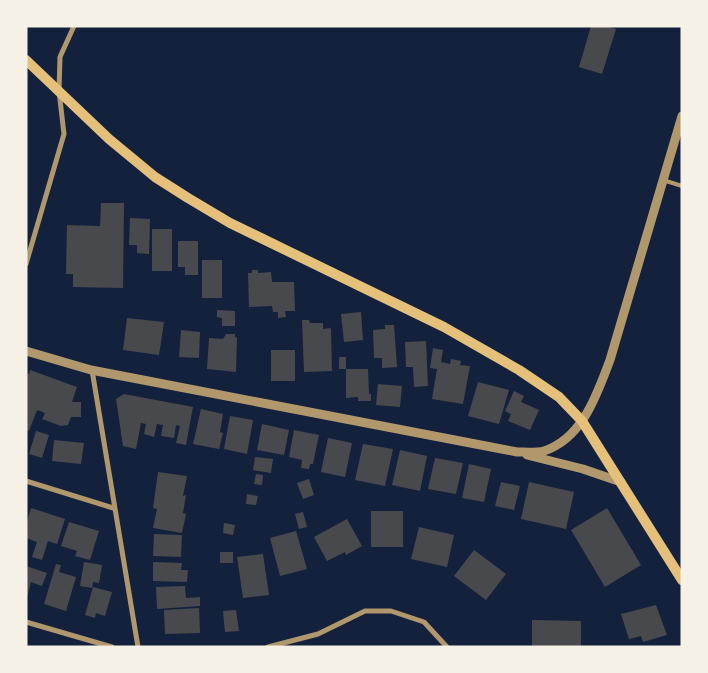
<svg xmlns="http://www.w3.org/2000/svg" width="708" height="673" font-family="Merriweather,serif">
<rect width="100%" height="100%" fill="#14213d"/>
<!-- building -->
<path fill="#48494c" d="M591,26H606L616,29L602,74L579,67Z
M101,203H124L123,288L73,287V274H66L67,225L100,226Z
M130,218L150,219L149,254L137,253V245H129Z
M152,229H172V271H152Z
M178,241H198V275H185V267H178Z
M202,260H222V298H202Z
M252,270H258V273L271,272L272,282H294L295,311H285L286,317L278,318V312H273L272,306L249,307L248,273H252Z
M217,310L235,311V326H222V318L217,317Z
M361,312L363,340L344,342L341,314Z
M127,318L164,322L159,355L123,350Z
M302,320H309L310,323H323V329L331,328L332,371L304,372Z
M385,325H394L397,367L382,368V358H374L373,330L385,329Z
M181,330L200,332L199,358L179,357Z
M226,334H235V337L237,338L236,372L207,369L209,338L223,339Z
M426,341L428,386L414,387L413,367H406L405,342Z
M433,348L443,350L441,362L450,364L451,359L461,361L460,365L470,366L463,404L432,399L437,369L430,368Z
M271,350H295V381H271Z
M339,357H346V369H339Z
M346,369H368L369,394H371V401H358V397L346,398Z
M30,370L77,387L72,402H81V417H71L68,425L61,426L42,419L45,413L37,410L29,431L26,430V373L29,374Z
M478,382L509,390L499,424L468,416Z
M378,384L402,386L400,407L376,405Z
M514,391L524,396L521,402L539,410L530,430L508,421L511,414L505,411Z
M124,394L193,407L186,445L176,443L180,426L176,425L174,438L161,436L163,425L157,424L154,437L144,434L146,424L141,423L136,449L123,446L116,399Z
M201,409L223,414L220,432L223,433L219,449L193,444Z
M230,416L253,420L247,454L224,449Z
M262,424L289,430L284,455L257,450Z
M294,430L319,435L313,464H310L309,469L301,468L302,460L289,457Z
M36,431L49,435L42,458L29,454Z
M328,438L352,443L345,477L321,472Z
M54,440L84,443L81,464L52,461Z
M363,444L393,449L385,486L355,480Z
M400,450L427,456L420,491L392,485Z
M255,457L273,459L271,473L253,470Z
M435,458L463,463L456,494L428,489Z
M469,464L491,469L484,502L462,498Z
M158,472L187,476L183,496L186,495L183,513L186,514L182,533L153,528L157,509L153,508Z
M256,474L263,475L262,485L254,484Z
M309,479L314,495L303,499L297,483Z
M501,482L520,486L514,510L495,506Z
M529,482L574,492L566,529L521,519Z
M247,494L258,496L256,505L246,504Z
M31,508L65,519L57,544L48,541L42,560L32,557L37,542L26,538V525Z
M607,508L641,565L605,587L571,530Z
M371,511H403V547H371Z
M303,512L307,527L299,529L295,514Z
M347,519L362,546L346,555L345,552L327,561L314,537Z
M69,522L99,531L90,560L75,556L77,551L61,546Z
M224,523L235,525L233,535L223,533Z
M419,527L454,535L447,567L411,559Z
M296,531L307,569L280,576L270,538Z
M154,534L182,535L181,557L153,556Z
M474,550L506,574L486,600L454,576Z
M220,552H233V563H220Z
M263,554L269,595L243,598L237,557Z
M84,562L102,565L99,583L93,582L92,588L80,586Z
M153,562L182,563L181,570H188L187,582L153,581Z
M56,564L61,565L59,572L76,577L66,611L44,604Z
M26,566L47,573L42,586L31,582L27,597Z
M185,586L186,598L200,597V606L157,609L156,587Z
M93,587L112,592L105,616L96,613L95,618L85,615Z
M656,605L667,635L643,642L641,636L629,639L621,614Z
M199,608L200,633L165,634L164,610Z
M236,610L239,631L225,632L223,611Z
M532,620L581,621V647L532,646Z"/>
<g fill="none" stroke-linecap="round" stroke-linejoin="round">
<!-- service -->
<path stroke="#b1986c" stroke-width="4" d="M663,180L682,186"/>
<!-- minor -->
<path stroke="#b1986c" stroke-width="5" d="M26,264L64,134L59,91L60,57L74,26
M92,370L138,647
M26,481L113,508
M26,622L112,647
M268,647L318,634L365,611H391L424,622L447,647"/>
<!-- tertiary -->
<path stroke="#b1986c" stroke-width="9" d="M26,351L91,370L517,452C525,452 536,453 544,451C583,438 597,394 610,360L682,116
M527,455L583,469L621,482"/>
<!-- secondary -->
<path stroke="#e5c07b" stroke-width="10" d="M26,60L109,139L155,177L188,198L230,223L444,327L519,370L559,397L582,421L682,580"/>
</g>
<!-- border -->
<rect width="708" height="673" fill="none" stroke="#f6f1e7" stroke-width="55"/>
</svg>
